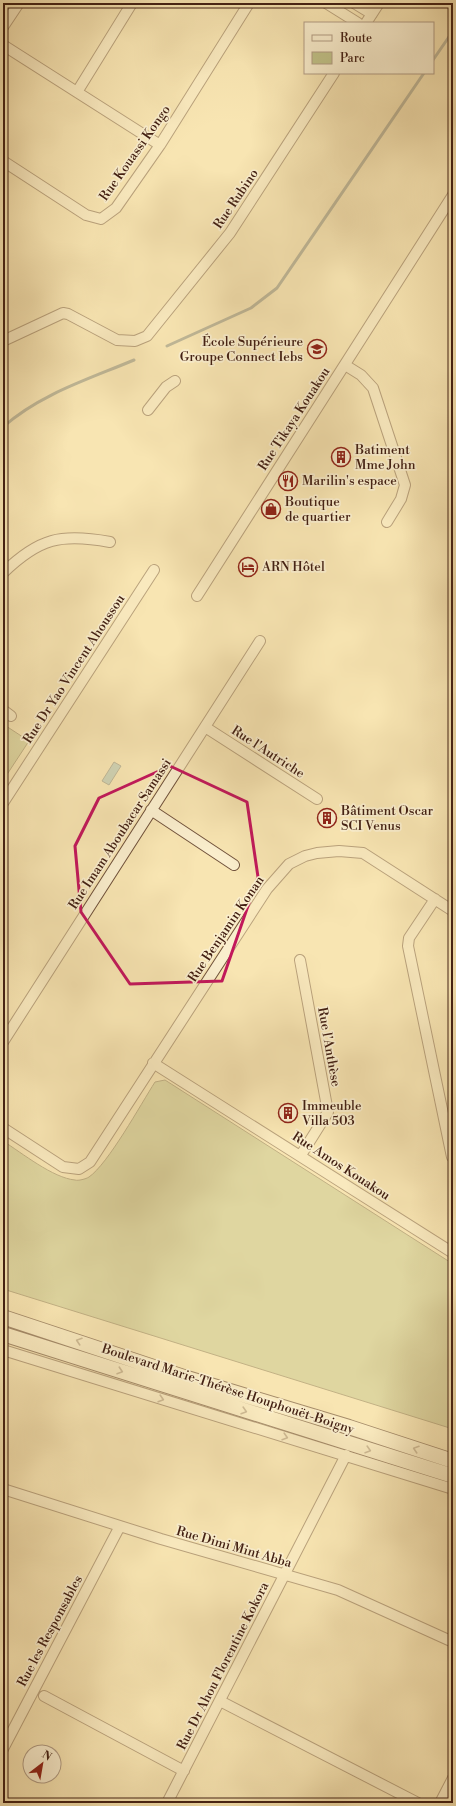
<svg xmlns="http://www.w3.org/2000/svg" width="456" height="1806" font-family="'Libre Bodoni',serif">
<rect width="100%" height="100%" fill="#f8e5b2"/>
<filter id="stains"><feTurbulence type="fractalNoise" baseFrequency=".005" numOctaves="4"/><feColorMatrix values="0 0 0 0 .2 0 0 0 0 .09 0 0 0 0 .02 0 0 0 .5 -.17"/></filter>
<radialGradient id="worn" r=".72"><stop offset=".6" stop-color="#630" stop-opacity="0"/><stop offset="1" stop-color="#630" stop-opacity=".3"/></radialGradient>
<!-- green -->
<path fill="#c1c389" stroke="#82724e" d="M6,726L29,741L6,776L3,774V730Z
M165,1080L453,1264V1429L3,1289V1141C22,1153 53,1178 75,1180C78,1181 86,1179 89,1177C108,1164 141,1104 155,1082Z"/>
<!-- water -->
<path fill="#a0bdb6" stroke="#7b7e75" d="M114,762L121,766L109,785L102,781Z"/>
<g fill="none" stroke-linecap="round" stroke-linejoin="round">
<!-- stream -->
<path stroke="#7b7e75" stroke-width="3" d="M433,60L453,31
M167,346L251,308L277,288L424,73
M3,427C40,394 89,379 134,360"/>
<!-- street casing -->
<g stroke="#70513b" stroke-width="12">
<path id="street" d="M326,3L358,23
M354,3L372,14
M366,23L379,3
M3,27L19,3
M3,45L160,145
M77,92L132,3
M3,161L86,215L101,219L116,208L160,145L249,3
M3,341L63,313L68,314L117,340L135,341L147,336L230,233L334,73
M345,365L361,375L373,388L405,485L401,499L387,522
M148,410L166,387L175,381
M3,573C39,538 61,533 110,542
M197,596L453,195
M3,710L11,716
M205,727L317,799
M3,803L154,570
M151,810L234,865
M435,899L409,938L408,946L452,1157
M300,960L328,1112L301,1155
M3,1042L260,641
M153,1063L453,1253
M3,1128L63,1167L79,1169L90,1162L267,889L289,864L305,856L317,853L339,851L363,853L453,911
M3,1350L453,1489
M3,1489L161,1539L338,1590L453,1642
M44,1696L184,1771
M220,1701L418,1803
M3,1749L120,1526
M167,1803L346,1455
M440,1803L453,1778"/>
</g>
<!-- secondary casing -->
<g stroke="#432013" stroke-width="16">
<path id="secondary" d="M3,1317L187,1378L349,1427L453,1461
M3,1334L453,1476"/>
</g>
<!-- street -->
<use href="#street" stroke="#faeecd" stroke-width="10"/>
<!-- secondary -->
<use href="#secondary" stroke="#faeecd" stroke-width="14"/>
</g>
<!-- one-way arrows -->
<defs><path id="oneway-chevron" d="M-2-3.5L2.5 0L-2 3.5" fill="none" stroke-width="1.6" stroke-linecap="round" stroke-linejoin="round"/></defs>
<g stroke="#9e8770">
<use href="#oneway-chevron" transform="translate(79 1341) rotate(-162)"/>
<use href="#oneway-chevron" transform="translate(120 1371) rotate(18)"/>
<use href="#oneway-chevron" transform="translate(161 1399) rotate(17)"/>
<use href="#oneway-chevron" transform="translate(244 1411) rotate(17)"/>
<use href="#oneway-chevron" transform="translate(285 1437) rotate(17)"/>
<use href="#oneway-chevron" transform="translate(416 1449) rotate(-162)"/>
<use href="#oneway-chevron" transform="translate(368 1450) rotate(17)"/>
</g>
<!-- marked area -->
<path d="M0 0H456V1806H0ZM170,766L247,802L258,877L222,981L130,984L81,912L75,846L99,798Z" fill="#f8e5b2" fill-opacity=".55" fill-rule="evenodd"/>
<path fill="none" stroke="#c2185b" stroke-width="3" stroke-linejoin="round" d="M170,766L247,802L258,877L222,981L130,984L81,912L75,846L99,798Z"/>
<!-- icons -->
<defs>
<g id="university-ring" transform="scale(1)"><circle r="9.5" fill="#faeecd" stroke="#8f2418" stroke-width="1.5"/><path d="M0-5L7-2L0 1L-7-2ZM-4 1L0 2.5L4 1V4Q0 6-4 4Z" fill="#8f2418"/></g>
<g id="building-ring" transform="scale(1)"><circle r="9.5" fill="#faeecd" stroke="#8f2418" stroke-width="1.5"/><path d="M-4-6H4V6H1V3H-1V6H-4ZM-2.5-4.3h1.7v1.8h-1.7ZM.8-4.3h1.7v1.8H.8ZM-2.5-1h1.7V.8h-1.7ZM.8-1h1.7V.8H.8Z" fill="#8f2418"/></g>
<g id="restaurant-ring" transform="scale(1)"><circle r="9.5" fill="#faeecd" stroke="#8f2418" stroke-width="1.5"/><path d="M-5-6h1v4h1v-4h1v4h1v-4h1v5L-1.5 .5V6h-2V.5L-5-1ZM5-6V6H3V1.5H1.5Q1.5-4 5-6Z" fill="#8f2418"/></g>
<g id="shop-ring" transform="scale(1)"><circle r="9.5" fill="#faeecd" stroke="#8f2418" stroke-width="1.5"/><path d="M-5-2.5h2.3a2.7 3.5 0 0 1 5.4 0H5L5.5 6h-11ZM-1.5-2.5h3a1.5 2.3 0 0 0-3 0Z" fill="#8f2418"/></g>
<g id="hotel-ring" transform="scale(1)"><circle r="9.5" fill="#faeecd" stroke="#8f2418" stroke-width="1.5"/><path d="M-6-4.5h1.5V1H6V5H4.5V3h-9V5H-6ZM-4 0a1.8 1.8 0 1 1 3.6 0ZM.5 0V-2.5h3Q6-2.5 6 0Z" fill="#8f2418"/></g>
</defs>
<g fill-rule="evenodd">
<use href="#university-ring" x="317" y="349"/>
<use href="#building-ring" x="341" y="457"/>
<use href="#restaurant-ring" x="288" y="481"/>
<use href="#shop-ring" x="271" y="509"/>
<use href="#hotel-ring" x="248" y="567"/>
<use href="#building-ring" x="327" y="818"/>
<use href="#building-ring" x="288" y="1113"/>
</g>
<g text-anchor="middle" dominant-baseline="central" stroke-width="3.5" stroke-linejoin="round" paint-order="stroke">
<!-- street labels -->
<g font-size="13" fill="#432013" stroke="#faeecd">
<text transform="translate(135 153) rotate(-55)">Rue Kouassi Kongo</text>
<text transform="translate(236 199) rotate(-56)">Rue Rubino</text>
<text transform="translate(294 419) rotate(-57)">Rue Tikaya Kouakou</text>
<text transform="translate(74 669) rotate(-57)">Rue Dr Yao Vincent Ahoussou</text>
<text transform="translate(268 752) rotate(33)">Rue l'Autriche</text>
<text transform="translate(120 834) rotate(-57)">Rue Imam Aboubacar Samassi</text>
<text transform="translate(226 929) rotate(-56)">Rue Benjamin Konan</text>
<text transform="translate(329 1047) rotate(80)">Rue l'Anthèse</text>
<text transform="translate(341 1166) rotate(33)">Rue Amos Kouakou</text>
<text transform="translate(228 1389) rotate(18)">Boulevard Marie-Thérèse Houphouët-Boigny</text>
<text transform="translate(234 1547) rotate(16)">Rue Dimi Mint Abba</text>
<text transform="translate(50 1631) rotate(-62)">Rue les Responsables</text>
<text transform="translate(223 1666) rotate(-63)">Rue Dr Ahou Florentine Kokora</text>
</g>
<!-- poi labels -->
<g font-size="13" fill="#432013" stroke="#faeecd" text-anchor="start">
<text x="303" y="342" text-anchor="end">École Supérieure<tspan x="303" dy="15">Groupe Connect Iebs</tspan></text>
<text x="355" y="450">Batiment<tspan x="355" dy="15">Mme John</tspan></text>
<text x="302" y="481">Marilin's espace</text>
<text x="285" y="502">Boutique<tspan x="285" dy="15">de quartier</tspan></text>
<text x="262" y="567">ARN Hôtel</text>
<text x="341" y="811">Bâtiment Oscar<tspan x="341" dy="15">SCI Venus</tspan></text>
<text x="302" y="1106">Immeuble<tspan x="302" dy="15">Villa 503</tspan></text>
</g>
</g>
<!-- margin -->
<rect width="456" height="1806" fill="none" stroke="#f8e5b2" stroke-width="16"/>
<rect x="4" y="4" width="448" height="1798" fill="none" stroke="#432013" stroke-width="2"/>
<rect x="8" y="8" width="440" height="1790" fill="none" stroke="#432013"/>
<!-- legend -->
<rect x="304" y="22" width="130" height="52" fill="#faeecd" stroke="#b19c83"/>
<rect x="312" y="35" width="20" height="6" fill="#faeecd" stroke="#b19c83"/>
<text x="340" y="42" font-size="12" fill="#432013">Route</text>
<rect x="312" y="52" width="20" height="12" fill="#c1c389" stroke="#b19c83"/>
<text x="340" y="62" font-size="12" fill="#432013">Parc</text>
<!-- north arrow -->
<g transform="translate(42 1764) rotate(31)"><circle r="19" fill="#faeecd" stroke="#b19c83"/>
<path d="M0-3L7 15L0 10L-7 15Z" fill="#8f2418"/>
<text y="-6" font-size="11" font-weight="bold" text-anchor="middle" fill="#432013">N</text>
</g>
<rect width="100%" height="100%" filter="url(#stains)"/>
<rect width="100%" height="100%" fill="url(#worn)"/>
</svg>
